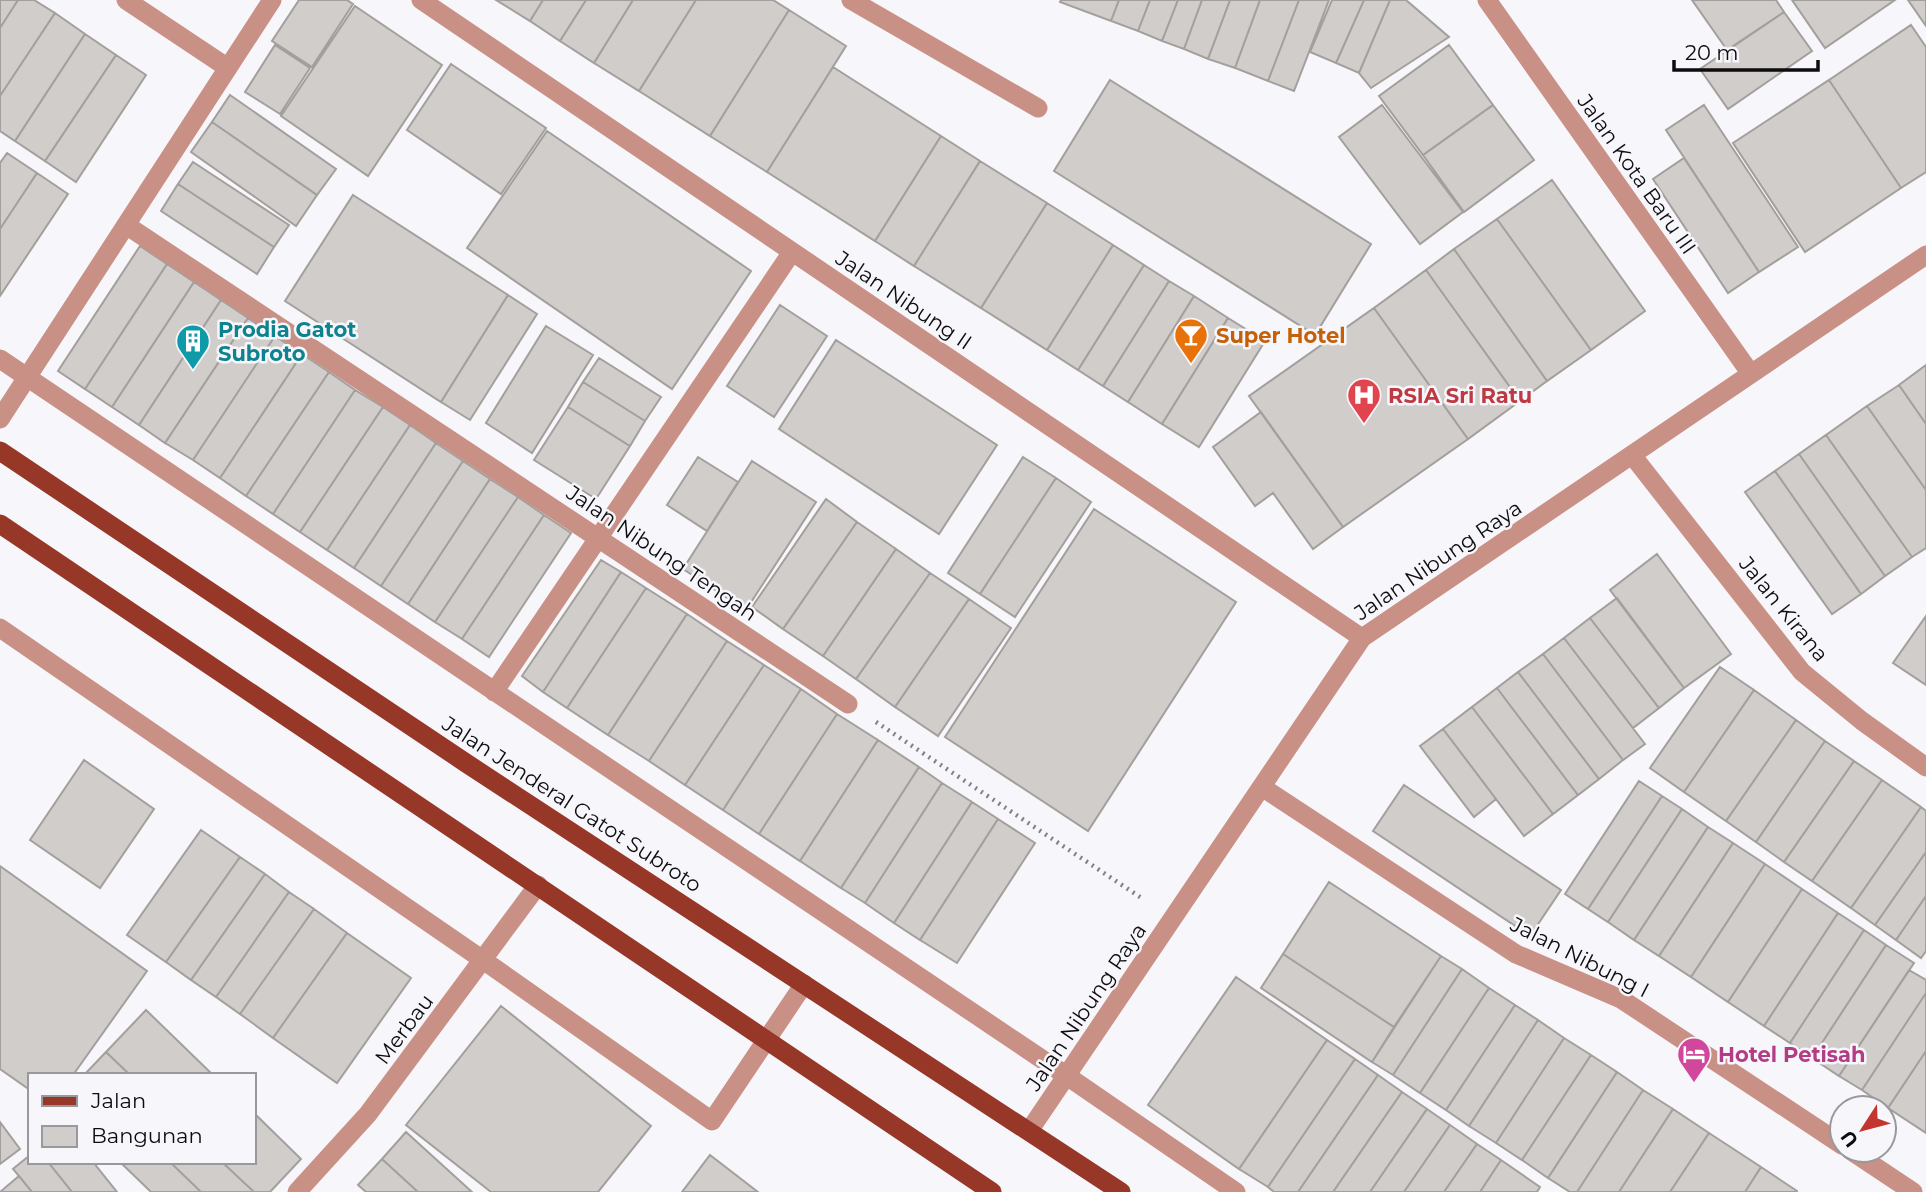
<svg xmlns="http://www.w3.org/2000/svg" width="1926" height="1192" font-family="Montserrat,sans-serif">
<rect width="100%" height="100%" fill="#f7f6fb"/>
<!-- building -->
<path fill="#d1cdca" stroke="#a39f9c" stroke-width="2" d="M0,0H18L0,28Z
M18,0H34L55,13L0,96V28Z
M299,0H347L353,4L312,67L272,41Z
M496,0H543L530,21Z
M543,0H586L560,41L530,21Z
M586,0H633L594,63L560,41Z
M633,0H696L639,91L594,63Z
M696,0H773L789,10L710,136L639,91Z
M1061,0H1119L1111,21L1060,2Z
M1119,0H1150L1138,31L1111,21Z
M1150,0H1178L1162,41L1138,31Z
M1178,0H1202L1184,49L1162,41Z
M1202,0H1230L1208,59L1184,49Z
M1230,0H1260L1235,68L1208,59Z
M1260,0H1299L1268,81L1235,68Z
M1299,0H1329L1294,91L1268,81Z
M1332,0H1364L1336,63L1310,52Z
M1364,0H1390L1359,73L1336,63Z
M1390,0H1406L1449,37L1371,88L1359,73Z
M1692,0H1776L1784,12L1727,50Z
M1792,0H1895L1825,48Z
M1908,0H1926V26Z
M355,6L442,65L368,176L281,116Z
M789,10L846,46L767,172L710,136Z
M1784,12L1812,51L1728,109L1700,69Z
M55,13L85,34L15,141L0,131V96Z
M1911,25L1926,47V172L1901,188L1829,80Z
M85,34L116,55L45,161L15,141Z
M275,45L310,68L280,114L245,92Z
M1449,45L1493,105L1423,155L1379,96Z
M116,55L146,75L76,182L45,161Z
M451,64L546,128L501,194L407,130Z
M833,67L941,136L875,241L767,172Z
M1110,80L1371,244L1315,335L1054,171Z
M1829,80L1901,188L1805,252L1733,143Z
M230,95L336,169L317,195L212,122Z
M1382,105L1463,212L1420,244L1339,137Z
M1493,105L1534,160L1464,212L1423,155Z
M1704,105L1798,247L1759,272L1666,130Z
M212,122L317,195L296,226L191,152Z
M547,131L751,271L672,389L467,248Z
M941,136L980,161L914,266L875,241Z
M7,153L37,173L0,229V163Z
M1684,158L1759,272L1728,293L1653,179Z
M980,161L1047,203L981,308L914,266Z
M193,162L289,225L274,247L178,184Z
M37,173L68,194L0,296V229Z
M1552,180L1645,311L1591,350L1497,219Z
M178,184L274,247L257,274L161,211Z
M353,195L508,295L441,402L285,301Z
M1047,203L1113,245L1047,350L981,308Z
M1497,219L1591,350L1547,381L1454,249Z
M1113,245L1144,265L1078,370L1047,350Z
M140,246L167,264L85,389L58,371Z
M1454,249L1547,381L1520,401L1426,270Z
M167,264L194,282L112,407L85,389Z
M1144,265L1169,281L1103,386L1078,370Z
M1426,270L1520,401L1468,439L1374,308Z
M1169,281L1194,296L1128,402L1103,386Z
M194,282L221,300L139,425L112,407Z
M508,295L537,314L470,420L441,402Z
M1194,296L1228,318L1162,424L1128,402Z
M221,300L248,318L165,443L139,425Z
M780,305L827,336L774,417L727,386Z
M1374,308L1468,439L1343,527L1249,396Z
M248,318L275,336L193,460L165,443Z
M1228,318L1265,341L1199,447L1162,424Z
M546,326L593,355L532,453L486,423Z
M275,336L302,354L220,478L193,460Z
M836,340L997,445L939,534L779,429Z
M302,354L329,372L246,496L220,478Z
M599,358L661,397L645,421L583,382Z
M1926,365V424L1899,385Z
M329,372L355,390L273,514L246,496Z
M583,382L645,421L630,446L568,407Z
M1899,385L1926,424V490L1867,406Z
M355,390L383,407L300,532L273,514Z
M1867,406L1926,490V548L1912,557L1826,435Z
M383,407L410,425L327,550L300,532Z
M568,407L630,446L596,499L534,460Z
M1261,412L1343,527L1313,549L1273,493L1255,506L1213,447Z
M410,425L436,443L354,568L327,550Z
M1826,435L1912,557L1885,576L1799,454Z
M436,443L463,461L381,586L354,568Z
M1799,454L1885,576L1861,594L1775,471Z
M698,457L738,482L707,531L667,505Z
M1023,457L1056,478L980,594L948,573Z
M463,461L490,479L408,604L381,586Z
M752,461L816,502L746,610L683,569Z
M1775,471L1861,594L1832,614L1745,492Z
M1056,478L1091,502L1015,617L980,594Z
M490,479L518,497L435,622L408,604Z
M518,497L544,515L462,639L435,622Z
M826,499L857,522L783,629L752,607Z
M1094,509L1236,602L1088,831L945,737Z
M544,515L571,533L489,657L462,639Z
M857,522L896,549L823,656L783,629Z
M896,549L930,573L856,679L823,656Z
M1657,554L1731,654L1684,688L1610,590Z
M601,560L621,572L543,692L522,676Z
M621,572L646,588L567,708L543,692Z
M930,573L969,599L895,707L856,679Z
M646,588L687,614L608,735L567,708Z
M1617,598L1684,688L1659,708L1590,618Z
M969,599L1011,628L938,736L895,707Z
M687,614L727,641L649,761L608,735Z
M1926,616V685L1893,663Z
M1590,618L1659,708L1633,728L1564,638Z
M1564,638L1645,744L1623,760L1543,654Z
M727,641L764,665L685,785L649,761Z
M1543,654L1623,760L1599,779L1518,672Z
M764,665L801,689L723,810L685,785Z
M1720,667L1754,690L1684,792L1650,768Z
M1518,672L1599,779L1578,795L1497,688Z
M1497,688L1578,795L1553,814L1472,707Z
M801,689L837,714L759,834L723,810Z
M1754,690L1796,720L1726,821L1684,792Z
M1472,707L1553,814L1524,836L1443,729Z
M837,714L878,740L800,861L759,834Z
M1796,720L1825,741L1756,842L1726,821Z
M1443,729L1496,799L1474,817L1420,746Z
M878,740L919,767L841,888L800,861Z
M1825,741L1854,761L1784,862L1756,842Z
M84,760L154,809L100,888L30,840Z
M1854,761L1882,780L1812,881L1784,862Z
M919,767L942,783L865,903L841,888Z
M1882,780L1921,807L1851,908L1812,881Z
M1639,781L1662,796L1588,909L1565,894Z
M942,783L972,802L894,923L865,903Z
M1404,785L1561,890L1530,936L1373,831Z
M1662,796L1682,809L1608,922L1588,909Z
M972,802L998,819L920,940L894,923Z
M1921,807L1926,811V852L1875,925L1851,908Z
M1682,809L1708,827L1634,940L1608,922Z
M998,819L1035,843L957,963L920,940Z
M1708,827L1733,843L1659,956L1634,940Z
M201,830L240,857L166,962L127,935Z
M1733,843L1765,864L1691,977L1659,956Z
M1926,852V896L1896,940L1875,925Z
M240,857L265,874L191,980L166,962Z
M1765,864L1802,889L1728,1002L1691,977Z
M0,866L147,971L73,1075H30V1090L0,1069Z
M265,874L289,892L216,997L191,980Z
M1329,882L1441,956L1394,1027L1283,954Z
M1802,889L1838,913L1764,1026L1728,1002Z
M289,892L314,909L240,1014L216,997Z
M1926,896V951L1921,958L1896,940Z
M314,909L347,933L273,1038L240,1014Z
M1838,913L1864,930L1790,1043L1764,1026Z
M1864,930L1886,945L1812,1058L1790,1043Z
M347,933L411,978L337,1083L273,1038Z
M1886,945L1914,963L1839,1076L1812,1058Z
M1283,954L1394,1027L1372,1062L1261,988Z
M1441,956L1462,969L1393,1075L1372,1062Z
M1462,969L1489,988L1420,1093L1393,1075Z
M1909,970L1926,980V993L1862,1090L1839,1076Z
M1236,977L1327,1040L1239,1169L1148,1105Z
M1489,988L1515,1005L1446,1110L1420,1093Z
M1926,993V1051L1888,1108L1862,1090Z
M1515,1005L1538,1020L1469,1126L1446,1110Z
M501,1006L651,1126L598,1192H491L406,1125Z
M146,1010L213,1075H130L106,1052Z
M1538,1020L1564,1038L1496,1143L1469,1126Z
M1564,1038L1591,1055L1522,1160L1496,1143Z
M1327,1040L1355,1059L1268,1187L1239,1169Z
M1926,1051V1133L1888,1108Z
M106,1052L130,1075H84Z
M1591,1055L1617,1072L1548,1178L1522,1160Z
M1355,1059L1378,1075L1298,1192H1274L1268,1187Z
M1617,1072L1643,1090L1577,1192H1570L1548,1178Z
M1378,1075L1402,1092L1333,1192H1298Z
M1643,1090L1673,1109L1619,1192H1577Z
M1402,1092L1427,1109L1370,1192H1333Z
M1427,1109L1450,1125L1404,1192H1370Z
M1673,1109L1709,1133L1670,1192H1619Z
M254,1113L301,1159L270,1192H254L222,1162H254Z
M0,1122L20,1149L0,1164Z
M1450,1125L1477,1144L1444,1192H1404Z
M406,1132L472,1192H418L382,1159Z
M1709,1133L1761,1167L1745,1192H1670Z
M1477,1144L1501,1160L1480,1192H1444Z
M30,1155V1162H48L72,1192H32L13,1169Z
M710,1155L758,1192H682Z
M382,1159L418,1192H366L358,1185Z
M1501,1160L1540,1187L1537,1192H1480Z
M48,1162H93L117,1192H72Z
M120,1162H170L201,1192H151Z
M170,1162H222L254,1192H201Z
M1761,1167L1797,1191V1192H1745Z
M19,1176L32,1192H0Z"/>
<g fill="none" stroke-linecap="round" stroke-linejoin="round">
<!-- path -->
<path stroke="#818084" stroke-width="4.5" stroke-dasharray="2 5" stroke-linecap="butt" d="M876,722L1143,899"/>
<!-- service -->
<path stroke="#c99186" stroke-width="19" d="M126,225L848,704
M0,359L1067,1076L1236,1192
M0,628L483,960L712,1121L804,984
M494,692L792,252"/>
<!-- minor -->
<path stroke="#c99186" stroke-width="19" d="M126,0L228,68
M421,0L1362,638
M851,0L1038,108
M1487,0L1751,374
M0,419L272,0
M1632,455L1802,672L1862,721L1926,767
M1262,787L1516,954L1621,999L1842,1145
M1029,1131L1362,638L1926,255
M1850,1150L1913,1192
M297,1192L368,1114L538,885"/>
<!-- primary -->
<path stroke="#973728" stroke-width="19" d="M0,451L466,763L1121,1192
M0,524L992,1192"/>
</g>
<!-- icons -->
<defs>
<g id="bar-pin" transform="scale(1.75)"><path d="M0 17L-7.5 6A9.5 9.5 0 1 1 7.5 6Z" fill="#e8710a" stroke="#f7f6fb"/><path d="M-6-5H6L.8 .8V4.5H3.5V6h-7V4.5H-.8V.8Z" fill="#fff"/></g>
<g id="building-pin" transform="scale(1.75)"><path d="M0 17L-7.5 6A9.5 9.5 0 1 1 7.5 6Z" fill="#0f9aa8" stroke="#f7f6fb"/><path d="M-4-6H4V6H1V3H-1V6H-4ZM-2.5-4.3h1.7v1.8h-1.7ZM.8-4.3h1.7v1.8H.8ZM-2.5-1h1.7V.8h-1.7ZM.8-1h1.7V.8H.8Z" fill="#fff"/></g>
<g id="hospital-pin" transform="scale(1.75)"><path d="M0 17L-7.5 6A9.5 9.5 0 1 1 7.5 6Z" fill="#e0444e" stroke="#f7f6fb"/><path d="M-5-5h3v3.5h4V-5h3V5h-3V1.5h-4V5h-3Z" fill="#fff"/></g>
<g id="hotel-pin" transform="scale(1.75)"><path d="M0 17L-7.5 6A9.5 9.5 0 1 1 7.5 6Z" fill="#d1479c" stroke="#f7f6fb"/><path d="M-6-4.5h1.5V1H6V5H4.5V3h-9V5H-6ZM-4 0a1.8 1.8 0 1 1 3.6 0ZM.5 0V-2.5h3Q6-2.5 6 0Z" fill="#fff"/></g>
</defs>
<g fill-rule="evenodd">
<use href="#bar-pin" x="1191" y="335"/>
<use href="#building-pin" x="193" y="341"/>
<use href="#hospital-pin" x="1364" y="395"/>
<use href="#hotel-pin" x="1694" y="1054"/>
</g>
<g text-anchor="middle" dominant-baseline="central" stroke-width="5" stroke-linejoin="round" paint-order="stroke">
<!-- street labels -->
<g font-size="21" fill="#0d0d0f" stroke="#f7f6fb">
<text transform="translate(1637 174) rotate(55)">Jalan Kota Baru III</text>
<text transform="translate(904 300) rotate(34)">Jalan Nibung II</text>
<text transform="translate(662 553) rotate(34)">Jalan Nibung Tengah</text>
<text transform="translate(1438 560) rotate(-34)">Jalan Nibung Raya</text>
<text transform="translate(1784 609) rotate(51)">Jalan Kirana</text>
<text transform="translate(572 804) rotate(33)">Jalan Jenderal Gatot Subroto</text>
<text transform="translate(1580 957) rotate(27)">Jalan Nibung I</text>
<text transform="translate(1086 1007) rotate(-56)">Jalan Nibung Raya</text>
<text transform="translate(404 1029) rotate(-53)">Merbau</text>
</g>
<!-- culture labels -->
<g font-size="21" font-weight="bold" fill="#0d838f" stroke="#f7f6fb" text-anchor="start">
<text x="218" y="329">Prodia Gatot<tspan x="218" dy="24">Subroto</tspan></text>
</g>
<!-- food labels -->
<g font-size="21" font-weight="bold" fill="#c56008" stroke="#f7f6fb" text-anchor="start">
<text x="1216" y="335">Super Hotel</text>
</g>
<!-- health labels -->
<g font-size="21" font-weight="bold" fill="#be3a42" stroke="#f7f6fb" text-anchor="start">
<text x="1388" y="395">RSIA Sri Ratu</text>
</g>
<!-- hotel labels -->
<g font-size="21" font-weight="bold" fill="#b23c85" stroke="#f7f6fb" text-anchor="start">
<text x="1718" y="1054">Hotel Petisah</text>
</g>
</g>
<!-- legend -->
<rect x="28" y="1073" width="228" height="91" fill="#f7f6fb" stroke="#99999d" stroke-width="2"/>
<rect x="42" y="1096" width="35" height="10" fill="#973728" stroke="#99999d" stroke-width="2"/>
<text x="91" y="1108" font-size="21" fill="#0d0d0f">Jalan</text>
<rect x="42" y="1126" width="35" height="21" fill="#d1cdca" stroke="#99999d" stroke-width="2"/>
<text x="91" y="1143" font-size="21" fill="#0d0d0f">Bangunan</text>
<!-- north arrow -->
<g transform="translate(1863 1129) rotate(234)"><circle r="33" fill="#f7f6fb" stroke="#99999d" stroke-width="2"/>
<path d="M0-5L12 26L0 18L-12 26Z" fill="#c3362d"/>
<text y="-10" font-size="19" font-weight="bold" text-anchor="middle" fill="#0d0d0f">U</text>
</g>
<!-- scale -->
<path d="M1674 60v10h144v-10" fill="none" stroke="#0d0d0f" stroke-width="3.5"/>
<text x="1685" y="60" font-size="21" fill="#0d0d0f" stroke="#f7f6fb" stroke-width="5" paint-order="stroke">20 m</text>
</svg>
